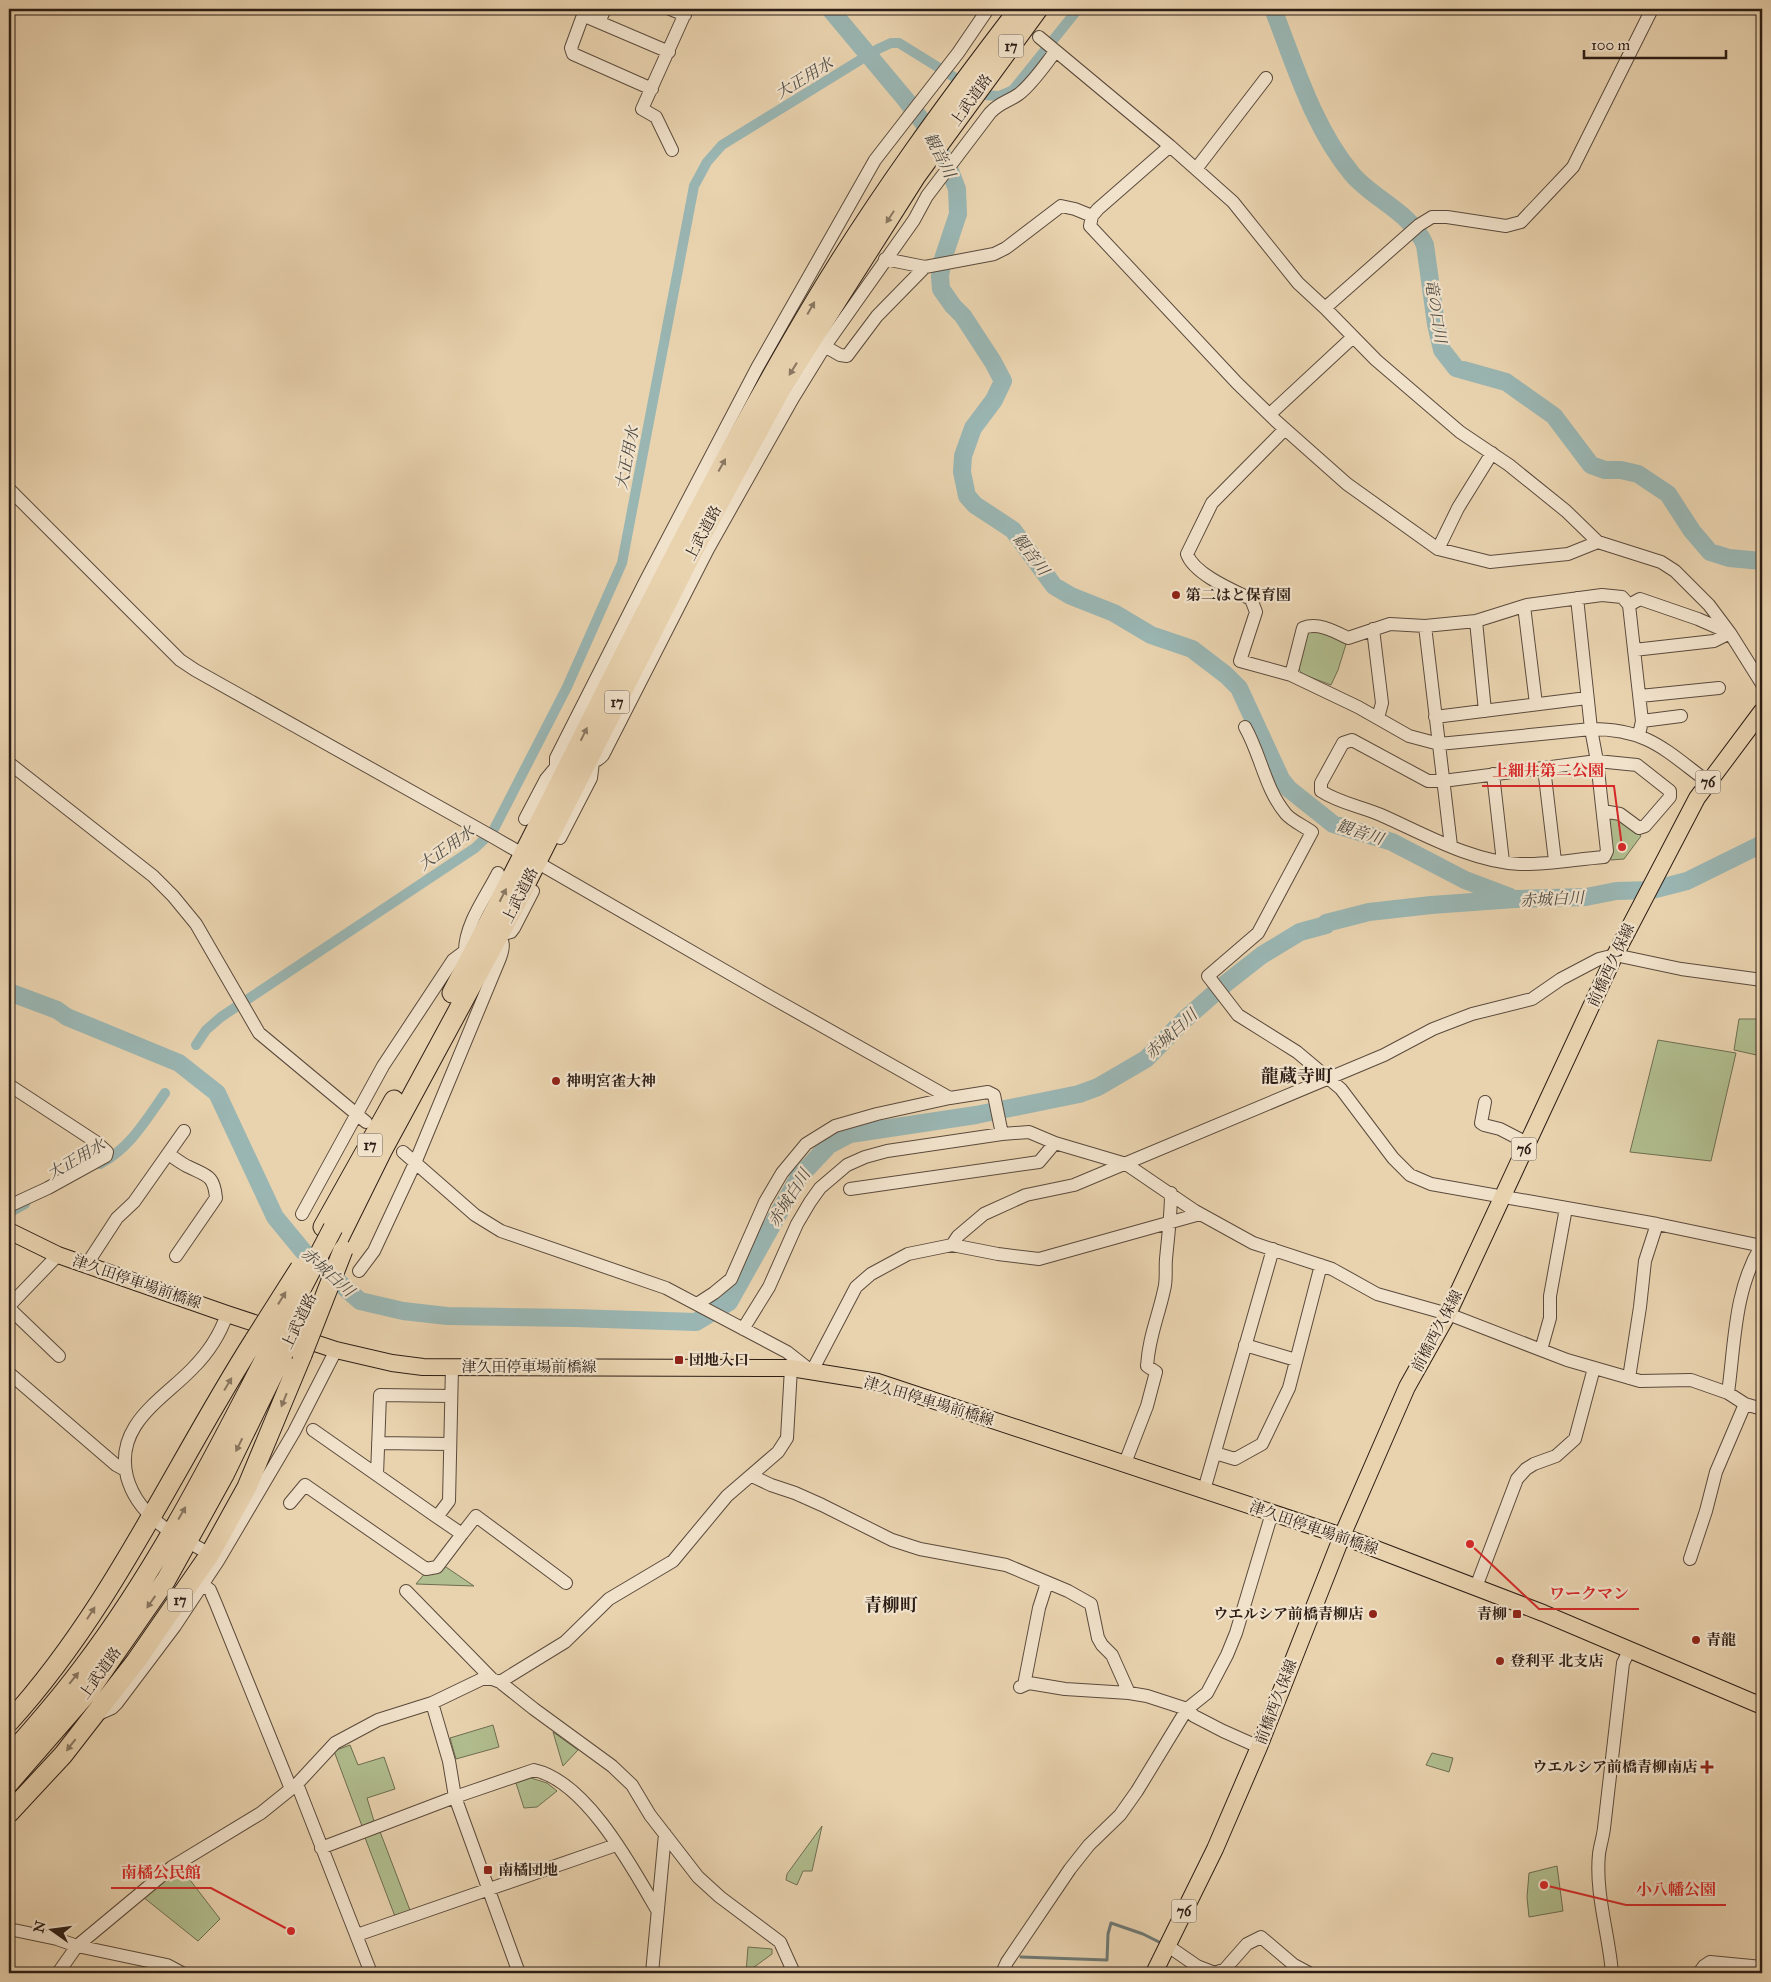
<svg xmlns="http://www.w3.org/2000/svg" width="1771" height="1982" font-family="'IM FELL Great Primer','Noto Serif JP',serif">
<rect width="100%" height="100%" fill="#e9d3af"/>
<filter id="stains"><feTurbulence type="fractalNoise" baseFrequency=".004" numOctaves="4"/><feColorMatrix values="0 0 0 0 .2 0 0 0 0 .09 0 0 0 0 .02 0 0 0 .5 -.17"/></filter>
<radialGradient id="worn" r=".72"><stop offset=".6" stop-color="#630" stop-opacity="0"/><stop offset="1" stop-color="#630" stop-opacity=".3"/></radialGradient>
<!-- green -->
<path fill="#b1be8f" stroke="#6e6e52" d="M1311,629L1347,641L1338,670L1331,685L1302,674L1298,668L1305,633Z
M1612,816L1618,818L1641,836L1624,859L1611,860L1608,821Z
M1739,1019H1762L1761,1056L1734,1050Z
M1658,1040L1736,1053L1711,1161L1630,1152Z
M443,1565L474,1586L416,1584L426,1572Z
M493,1725L499,1747L456,1759L450,1738Z
M553,1732L578,1750L563,1766Z
M350,1745L358,1765L384,1757L395,1789L367,1798L374,1821L362,1826L334,1751Z
M1432,1753L1453,1758L1449,1772L1426,1765Z
M531,1778L547,1783L557,1791L537,1807L524,1808L516,1783Z
M822,1826L812,1871H803L797,1885L786,1880L787,1874Z
M379,1829L411,1913L396,1919L364,1835Z
M1557,1866L1563,1911L1529,1917L1527,1897L1529,1873Z
M180,1867L220,1919L198,1941L143,1897Z
M748,1947L772,1949V1954L746,1973Z"/>
<g fill="none" stroke-linecap="round" stroke-linejoin="round">
<!-- stream -->
<path stroke="#6e7974" stroke-width="3" d="M1021,1957L1107,1960L1108,1934L1111,1923L1143,1934L1163,1944"/>
<!-- canal -->
<path stroke="#9ab6b3" stroke-width="10" d="M196,1045L206,1030L221,1017L475,848L493,831L567,687L622,563L694,186L707,162L722,145L878,49L891,43H899L983,95L999,96L1013,90L1078,9
M100,1164C130,1148 146,1120 165,1093
M9,1213L25,1204"/>
<!-- river -->
<path stroke="#9ab6b3" stroke-width="18" d="M830,9L906,100L925,125L948,166L957,189L958,214L943,259L940,276L941,289L953,306L963,316L993,362L1003,381L994,400L973,428L963,456L962,472L967,496L975,505L1013,530L1054,586L1071,596L1114,613L1151,635L1192,649L1226,675L1239,688L1281,779L1289,789L1333,824L1392,842L1465,880L1510,897
M1273,9C1295,65 1313,127 1352,174C1374,200 1411,212 1425,245L1436,324L1442,350L1456,368L1506,382L1554,416L1591,465L1605,470H1621L1638,474L1668,494L1692,531L1710,552L1729,558L1762,561
M9,992L57,1010L67,1017L179,1063L217,1093L275,1217L303,1251L360,1301L403,1311L447,1316L574,1318L696,1322L729,1302L799,1177L829,1145L850,1134L976,1115L1079,1094L1098,1087L1146,1059L1184,1020L1225,984L1262,955L1300,932L1326,925V923L1369,912L1431,905L1515,899L1586,897L1616,891L1652,890L1687,881L1762,844"/>
<!-- minor casing -->
<g stroke="#5b4a3c" stroke-width="14">
<path id="minor" d="M670,9L685,15
M9,11L12,9
M599,22L605,9
M1039,37L1170,146L1233,202L1298,283L1325,308L1376,360L1460,432L1509,465L1566,511L1598,542L1661,562L1675,571L1709,605L1730,633L1762,684
M652,89L573,54L571,48L582,18L587,17L669,52
M1170,146L1098,209L1092,216L1090,226L1237,383L1276,421L1347,484L1438,549L1490,562L1568,554L1598,542
M672,150L656,117L642,109L687,9
M1196,169L1266,78
M885,259L925,267L994,254L1006,248L1061,206L1075,209L1092,216
M1325,308L1419,225L1432,217H1447L1506,226L1521,222L1573,167L1652,9
M819,343L840,355L847,356L877,316L925,267
M1270,414L1353,337
M1285,429L1212,503L1187,554C1194,574 1232,590 1251,599L1256,612L1240,661L1291,675L1358,707L1409,736L1439,744L1591,729C1648,729 1665,750 1708,782
M9,489L180,660L195,670L493,837L767,995L950,1098
M1438,549L1458,508L1492,453
M1577,598L1591,729L1597,761L1607,851L1604,857C1577,859 1547,865 1520,864C1472,862 1424,834 1381,815C1360,806 1339,803 1321,791V783L1343,743L1352,740L1428,781H1443L1597,761L1637,765L1670,791V797L1645,826L1639,828L1620,814L1603,811
M1629,605L1640,599L1698,619L1730,633
M1524,606L1536,704
M1476,621L1485,711
M1425,626L1451,846
M1373,629L1382,703L1378,718
M1634,650L1714,641L1730,633
M1291,675L1303,628C1318,622 1334,631 1348,638L1390,624L1425,626L1476,621L1527,605L1602,595L1622,597L1629,605L1642,721L1639,735
M1640,696L1719,688
M1435,717L1587,698
M1642,721L1681,716
M1245,727C1261,755 1265,789 1286,814C1292,821 1304,826 1312,832L1258,933L1208,976L1238,1015L1297,1052L1341,1089L1393,1158L1410,1175L1431,1184L1657,1224L1762,1246
M583,760C592,763 597,762 603,755L708,549L793,398L825,346L914,220L927,196L990,113C1000,102 1008,102 1019,94C1033,83 1044,66 1055,52
M9,763L153,876L173,896L196,924L259,1033L366,1122
M1544,768L1555,861
M564,774L556,767V758L645,582L757,368L875,160L958,53L988,9
M1493,774L1503,862
M525,819L546,779L556,767
M560,838L591,778L593,762
M499,935L511,932L514,928L533,891
M465,951C465,924 486,897 498,873
M9,1085L96,1142L107,1152L106,1156L48,1188L9,1206
M1485,1102L1481,1123L1484,1125L1500,1129L1527,1143
M403,1152L475,1215L501,1231L666,1288L787,1352L810,1370
M168,1154C175,1158 182,1164 189,1167C207,1176 214,1175 216,1198L176,1256
M850,1189L1039,1162L1055,1143
M302,1214L383,1066L453,960L465,951L475,949
M952,1245L998,1254L1039,1259L1200,1214
M87,1264L117,1218L134,1202L184,1131
M359,1271L374,1251L415,1163L500,958C504,947 505,940 495,933
M697,1304L714,1293L731,1279L765,1202L782,1173L806,1144L835,1126L877,1114L950,1098L988,1092L994,1095L1002,1134
M9,1306L58,1255
M9,1308L59,1356
M743,1329L769,1287L797,1224L810,1202L820,1188L847,1165L865,1157L887,1151L1002,1134L1029,1132L1055,1143L1126,1164L1195,1211L1253,1243L1332,1269L1377,1294L1448,1314L1567,1360L1640,1381L1691,1380L1728,1393L1745,1404L1762,1409
M1245,1345L1296,1360
M1541,1350L1550,1318V1296L1566,1208
M812,1371L856,1287L871,1274L908,1254L952,1245L958,1236L984,1214L1026,1195L1074,1185L1384,1055L1433,1029L1472,1014L1532,999L1561,979L1599,959L1615,955L1681,969L1762,980
M9,1373L116,1465L125,1470
M1629,1378L1640,1307L1645,1261L1657,1224
M1728,1393C1735,1342 1734,1291 1761,1246
M313,1430L437,1517L449,1501L452,1367
M378,1443L450,1444
M1215,1453L1235,1459L1262,1444L1289,1388L1321,1265
M1125,1463L1147,1406L1156,1372L1147,1366C1149,1336 1158,1318 1164,1290C1167,1280 1165,1269 1166,1259C1168,1237 1171,1215 1171,1193
M377,1475L380,1395L451,1396
M752,1476L771,1485L795,1493L822,1505L892,1540L920,1549L1006,1565L1068,1591L1091,1604L1098,1638L1102,1645L1112,1655L1129,1693L1147,1696L1187,1709L1194,1716L1223,1731L1259,1747
M1204,1490L1273,1249
M290,1503L305,1485L426,1569L437,1567L462,1534
M437,1517L462,1534L476,1516L566,1583
M165,1528C147,1515 133,1499 127,1477C114,1425 162,1400 192,1369C208,1353 220,1335 227,1314
M190,1543L210,1554
M1690,1559L1706,1511L1716,1472L1745,1404
M203,1585L210,1590L216,1604L291,1789
M1476,1587L1517,1479L1526,1469L1534,1464L1556,1456L1575,1439L1594,1368
M406,1591L492,1679
M500,1682L534,1709L612,1766L632,1785L650,1815L698,1877L720,1897L780,1942L794,1973
M1024,1685L1039,1608L1047,1583
M1020,1687L1029,1683L1065,1689L1129,1693
M432,1703L449,1761L455,1797L519,1973
M96,1715L112,1708L117,1703L175,1626L218,1561L294,1432L336,1350
M297,1784L371,1973
M321,1848L455,1797L534,1770C586,1781 632,1867 657,1910
M9,1929L57,1939L77,1946L167,1965L182,1973
M357,1935L616,1845
M1168,1946L1197,1966L1215,1973L1225,1969L1247,1944L1261,1937L1294,1965L1309,1973
M58,1973L77,1946L172,1867L261,1813L297,1784L335,1743L378,1720L432,1703L482,1679H492L500,1682L565,1642L609,1599L673,1561L727,1496L778,1452L787,1438L791,1368
M652,1973L665,1834
M1002,1973L1007,1962L1070,1869L1089,1845L1120,1815L1137,1791L1187,1709L1207,1693L1227,1655L1236,1633L1272,1513
M1612,1973C1609,1934 1595,1894 1599,1854C1600,1846 1603,1837 1604,1828L1623,1663L1630,1649
M1699,1973L1704,1966L1710,1962L1762,1967"/>
</g>
<!-- major casing -->
<g stroke="#2c1d15" stroke-width="18">
<path id="major" d="M9,1231L58,1255L227,1314L336,1350L392,1363L423,1367L791,1368L878,1382L1342,1536L1543,1613L1762,1706
M1154,1973L1215,1849L1259,1747L1342,1536L1407,1387L1448,1314L1615,955L1697,798L1762,711"/>
</g>
<!-- highway casing -->
<g stroke="#2c1d15" stroke-width="21">
<path id="highway" d="M452,993C574,762 682,524 816,300C877,198 947,103 1019,9
M323,1227L394,1100
M338,1240L382,1151L514,907L693,551L782,387L916,176L1038,9
M9,1722C112,1609 174,1466 255,1339
M9,1756C35,1727 61,1697 84,1666C159,1567 215,1455 272,1345
M9,1783L89,1691L166,1580L224,1475L283,1354
M9,1813L63,1755L136,1661L210,1554L247,1487L302,1355"/>
</g>
<!-- minor -->
<use href="#minor" stroke="#f1e2cb" stroke-width="12"/>
<!-- major -->
<use href="#major" stroke="#e9d3af" stroke-width="16"/>
<!-- highway -->
<use href="#highway" stroke="#e9d3af" stroke-width="19"/>
<!-- highway-bridge casing -->
<g stroke="#2c1d15" stroke-width="21" stroke-linecap="butt">
<path id="highway-bridge" d="M255,1339L300,1268
M272,1345L333,1228
M283,1354L300,1320
M302,1355L343,1250"/>
</g>
<!-- highway-bridge -->
<use href="#highway-bridge" stroke="#e9d3af" stroke-width="19"/>
</g>
<!-- one-way arrows -->
<defs><path id="oneway-solid" d="M-6-.8H1V-3.2L6.5 0L1 3.2V.8H-6Z" transform="scale(1.25)"/></defs>
<g fill="#8a7862">
<use href="#oneway-solid" transform="translate(890 217) rotate(123)"/>
<use href="#oneway-solid" transform="translate(811 308) rotate(-60)"/>
<use href="#oneway-solid" transform="translate(793 369) rotate(122)"/>
<use href="#oneway-solid" transform="translate(722 465) rotate(-61)"/>
<use href="#oneway-solid" transform="translate(584 734) rotate(-64)"/>
<use href="#oneway-solid" transform="translate(503 895) rotate(-63)"/>
<use href="#oneway-solid" transform="translate(282 1298) rotate(-58)"/>
<use href="#oneway-solid" transform="translate(228 1384) rotate(-59)"/>
<use href="#oneway-solid" transform="translate(284 1400) rotate(112)"/>
<use href="#oneway-solid" transform="translate(239 1445) rotate(116)"/>
<use href="#oneway-solid" transform="translate(182 1513) rotate(-60)"/>
<use href="#oneway-solid" transform="translate(151 1602) rotate(125)"/>
<use href="#oneway-solid" transform="translate(91 1613) rotate(-57)"/>
<use href="#oneway-solid" transform="translate(74 1678) rotate(-51)"/>
<use href="#oneway-solid" transform="translate(71 1745) rotate(128)"/>
</g>
<!-- markers -->
<g fill="#8f2418" stroke="#f1e2cb" stroke-width="2">
<circle cx="1176" cy="595" r="5"/>
<circle cx="556" cy="1081" r="5"/>
<rect x="674" y="1355" width="10" height="10" rx="2.5"/>
<circle cx="1373" cy="1614" r="5"/>
<rect x="1512" y="1609" width="10" height="10" rx="2.5"/>
<circle cx="1696" cy="1640" r="5"/>
<circle cx="1500" cy="1661" r="5"/>
<path d="M1704.5 1759.5h5v5h5v5h-5v5h-5v-5h-5v-5h5z"/>
<rect x="483" y="1865" width="10" height="10" rx="2.5"/>
</g>
<g text-anchor="middle" dominant-baseline="central" stroke-width="4.5" stroke-linejoin="round" paint-order="stroke">
<!-- shield labels -->
<g fill="#f1e2cb" stroke="#67584c" stroke-width="1">
<rect x="998.5" y="34.5" width="25" height="23" rx="4"/>
<rect x="604.5" y="690.5" width="25" height="23" rx="4"/>
<rect x="1695.5" y="770.5" width="25" height="23" rx="4"/>
<rect x="357.5" y="1133.5" width="25" height="23" rx="4"/>
<rect x="1511.5" y="1137.5" width="25" height="23" rx="4"/>
<rect x="167.5" y="1588.5" width="25" height="23" rx="4"/>
<rect x="1171.5" y="1899.5" width="25" height="23" rx="4"/>
</g>
<g font-size="14" font-weight="bold" fill="#2c1d15">
<text x="1011" y="46">17</text>
<text x="617" y="702">17</text>
<text x="1708" y="782">76</text>
<text x="370" y="1145">17</text>
<text x="1524" y="1149">76</text>
<text x="180" y="1600">17</text>
<text x="1184" y="1911">76</text>
</g>
<!-- street labels -->
<g font-size="15" fill="#2c1d15" stroke="#f1e2cb">
<text transform="translate(971 100) rotate(-54)">上武道路</text>
<text transform="translate(703 533) rotate(-62)">上武道路</text>
<text transform="translate(520 895) rotate(-63)">上武道路</text>
<text transform="translate(1611 965) rotate(-65)">前橋西久保線</text>
<text transform="translate(137 1282) rotate(19)">津久田停車場前橋線</text>
<text transform="translate(299 1321) rotate(-64)">上武道路</text>
<text transform="translate(1437 1331) rotate(-62)">前橋西久保線</text>
<text x="529" y="1367">津久田停車場前橋線</text>
<text transform="translate(929 1401) rotate(17)">津久田停車場前橋線</text>
<text transform="translate(1314 1528) rotate(19)">津久田停車場前橋線</text>
<text transform="translate(100 1673) rotate(-54)">上武道路</text>
<text transform="translate(1276 1702) rotate(-69)">前橋西久保線</text>
</g>
<!-- poi labels -->
<g font-size="15" font-weight="bold" fill="#2c1d15" stroke="#f1e2cb" text-anchor="start">
<text x="1186" y="595">第二はと保育園</text>
<text x="566" y="1081">神明宮雀大神</text>
<text x="689" y="1360">団地入口</text>
<text x="1363" y="1614" text-anchor="end">ウエルシア前橋青柳店</text>
<text x="1507" y="1614" text-anchor="end">青柳</text>
<text x="1706" y="1640">青龍</text>
<text x="1510" y="1661">登利平 北支店</text>
<text x="1697" y="1767" text-anchor="end">ウエルシア前橋青柳南店</text>
<text x="498" y="1870">南橘団地</text>
</g>
<!-- water labels -->
<g font-size="16" font-style="italic" fill="#4d4b44" stroke="#f1e2cb">
<text transform="translate(804 78) rotate(-31)">大正用水</text>
<text transform="translate(940 155) rotate(63)">観音川</text>
<text transform="translate(1436 311) rotate(81)">竜の口川</text>
<text transform="translate(627 458) rotate(-79)">大正用水</text>
<text transform="translate(1031 554) rotate(53)">観音川</text>
<text transform="translate(1360 832) rotate(18)">観音川</text>
<text transform="translate(446 848) rotate(-35)">大正用水</text>
<text transform="translate(1552 899) rotate(-3)">赤城白川</text>
<text transform="translate(1171 1034) rotate(-43)">赤城白川</text>
<text transform="translate(76 1159) rotate(-30)">大正用水</text>
<text transform="translate(789 1198) rotate(-58)">赤城白川</text>
<text transform="translate(328 1272) rotate(42)">赤城白川</text>
</g>
<!-- quarter labels -->
<g font-size="18" font-weight="bold" fill="#2c1d15" stroke="#f1e2cb">
<text x="1297" y="1076">龍蔵寺町</text>
<text x="891" y="1605">青柳町</text>
</g>
</g>
<!-- callouts -->
<path fill="none" stroke="#d62828" stroke-width="2" d="M1622 847L1614 786H1482M1470 1544L1539 1609H1639M291 1931L211 1888H111M1544 1885L1626 1905H1726"/>
<g fill="#d62828" stroke="#f1e2cb" stroke-width="2">
<circle cx="1622" cy="847" r="5"/>
<circle cx="1470" cy="1544" r="5"/>
<circle cx="291" cy="1931" r="5"/>
<circle cx="1544" cy="1885" r="5"/>
</g>
<g font-size="16" text-anchor="middle" font-weight="bold" fill="#d62828" stroke="#f1e2cb" stroke-width="4.5" stroke-linejoin="round" paint-order="stroke">
<text x="1548" y="776">上細井第二公園</text>
<text x="1589" y="1599">ワークマン</text>
<text x="161" y="1878">南橘公民館</text>
<text x="1676" y="1895">小八幡公園</text>
</g>
<!-- margin -->
<rect width="1771" height="1982" fill="none" stroke="#e9d3af" stroke-width="30"/>
<rect x="10" y="10" width="1751" height="1962" fill="none" stroke="#2c1d15" stroke-width="2.5"/>
<rect x="15" y="15" width="1741" height="1952" fill="none" stroke="#2c1d15"/>
<!-- north arrow -->
<g transform="translate(52 1930) rotate(284)" stroke="#f1e2cb" stroke-width="4" paint-order="stroke">
<path d="M0-4L9 19L0 12L-9 19Z" fill="#2c1d15"/>
<text y="-8" font-size="14" font-weight="bold" text-anchor="middle" fill="#2c1d15">N</text>
</g>
<!-- scale -->
<path d="M1584 50v8h142v-8" fill="none" stroke="#2c1d15" stroke-width="2.5"/>
<text x="1591" y="50" font-size="15" fill="#2c1d15" stroke="#f1e2cb" stroke-width="4" paint-order="stroke">100 m</text>
<rect width="100%" height="100%" filter="url(#stains)"/>
<rect width="100%" height="100%" fill="url(#worn)"/>
</svg>
